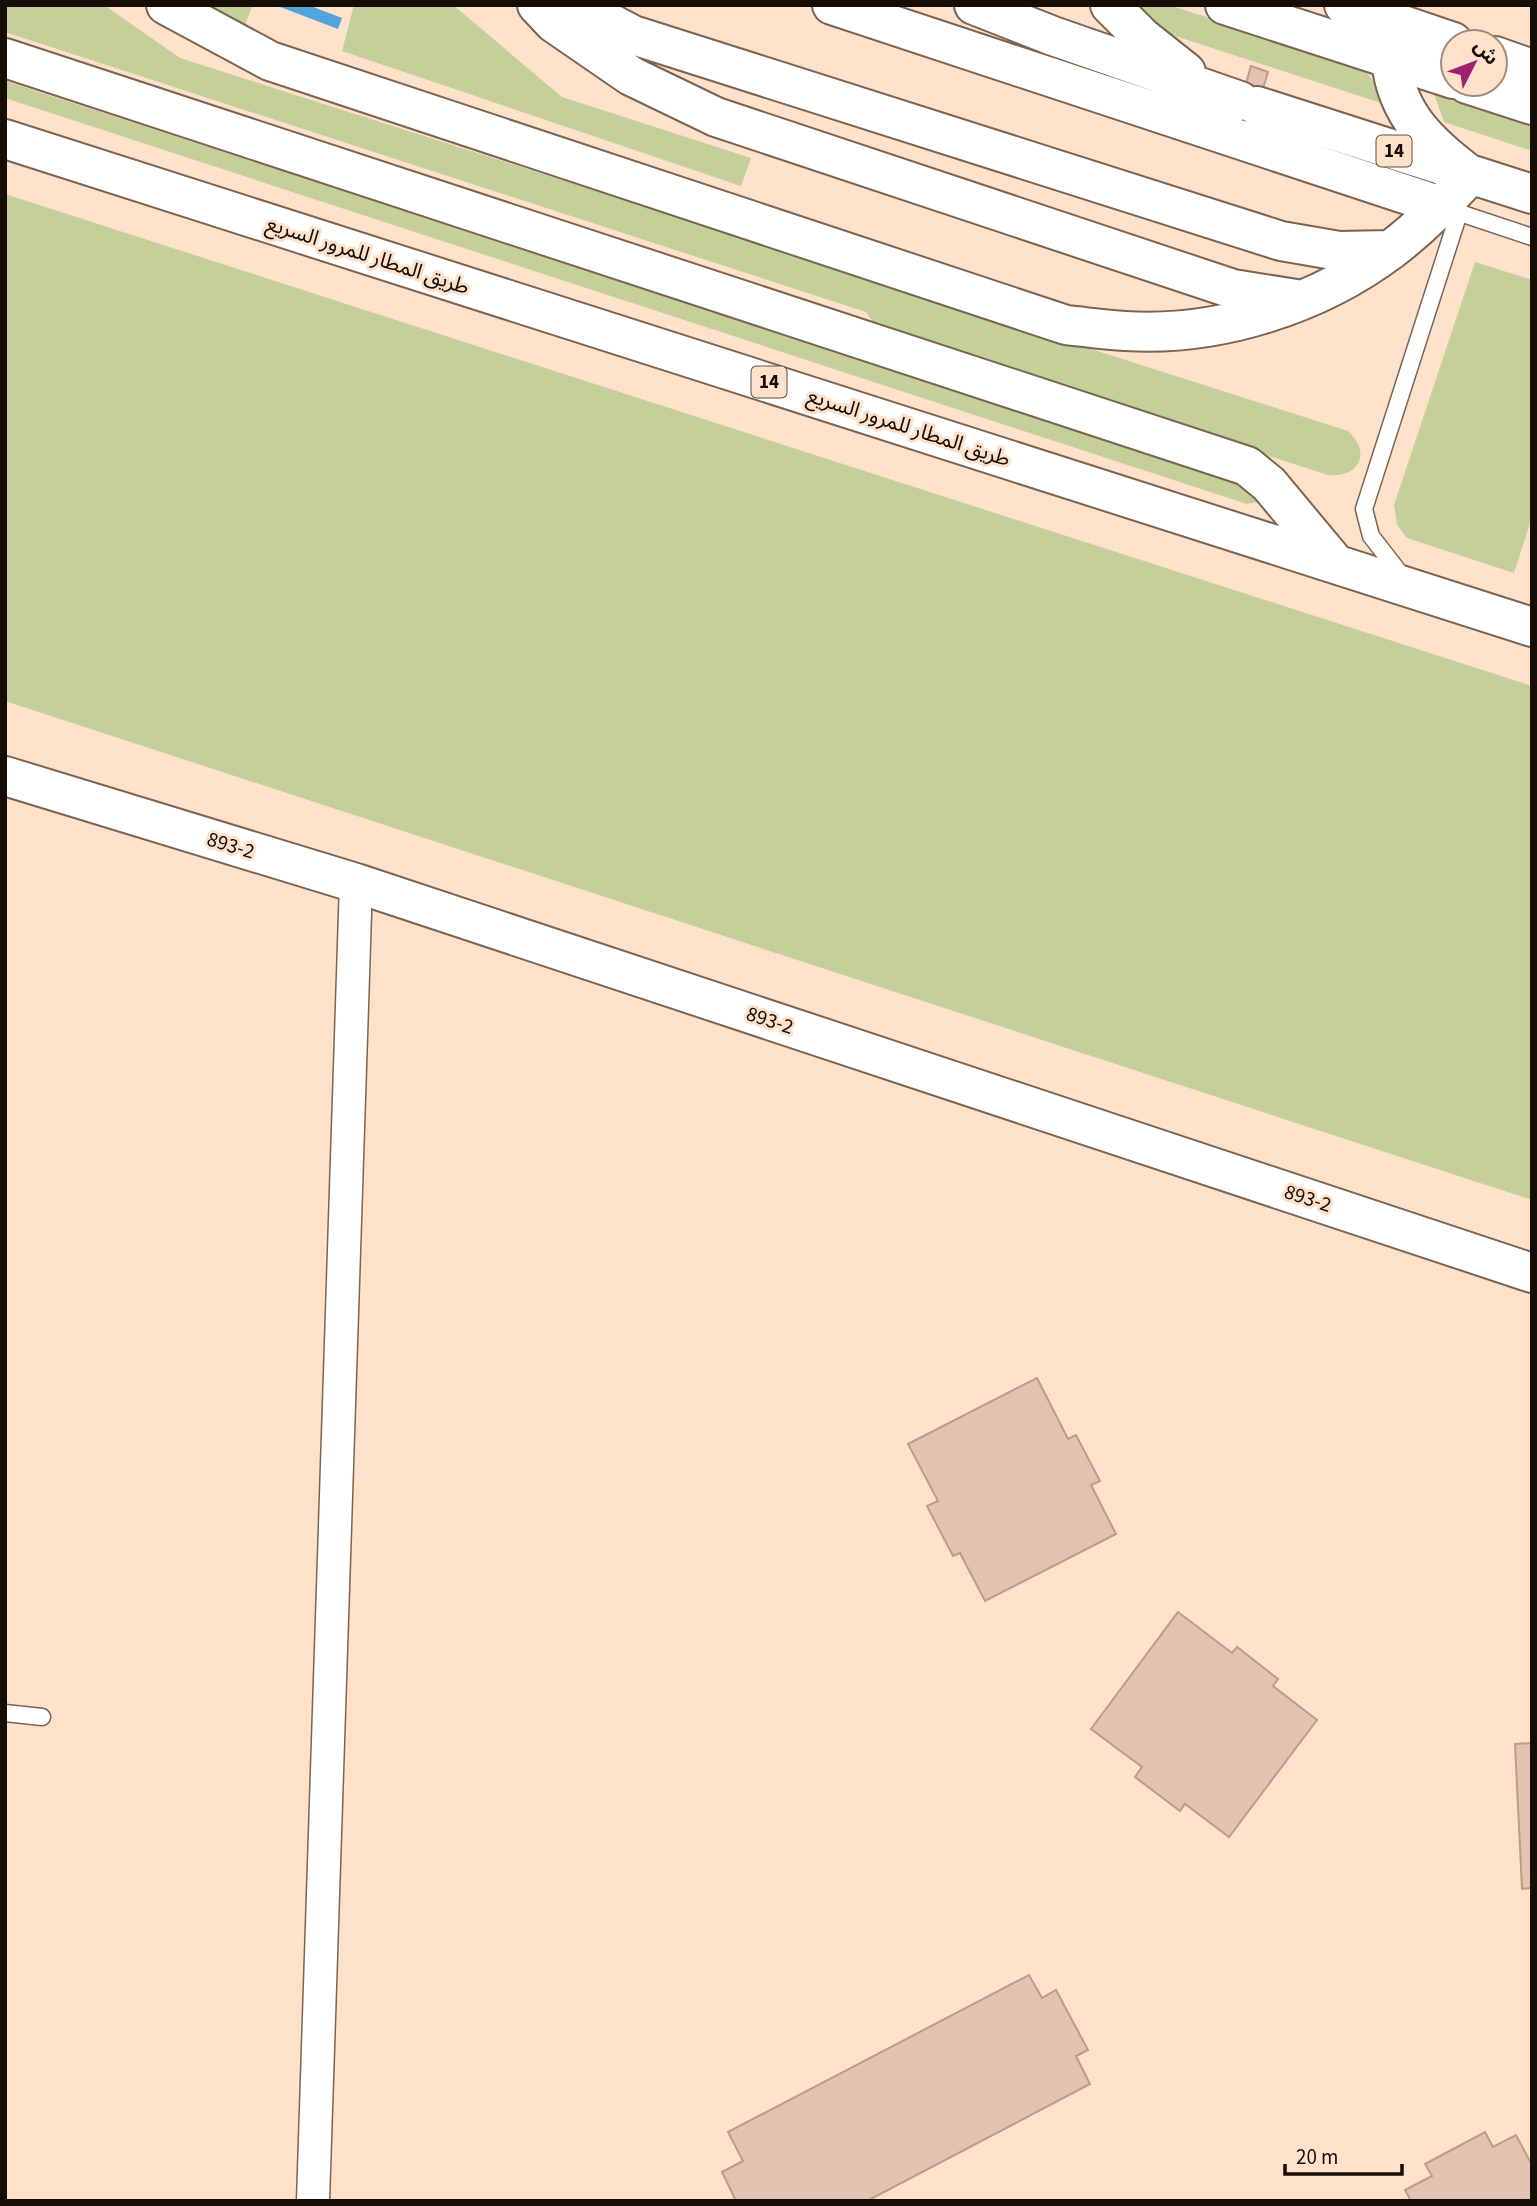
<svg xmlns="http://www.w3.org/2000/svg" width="1537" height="2206" font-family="'Source Sans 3','Noto Sans Arabic',sans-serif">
<rect width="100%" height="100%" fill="#fee1cb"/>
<!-- green -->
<path fill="#c4cf99" d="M5,5H104L180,58L1348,431C1372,453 1359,478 1328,475L878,330L866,312L5,32Z
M209,5H253L245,25Z
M354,5H453L562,97L751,158L741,186L342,51Z
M1140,5H1169L1364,68L1377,87L1384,104L1160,31Z
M5,81L1245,484L1261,496L1256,502L1247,504L5,98Z
M1434,94L1532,127V151L1444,122Z
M5,194L1532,686V1200L5,701Z
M1475,262L1532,280V517L1514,573L1407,538L1397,525L1394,505Z"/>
<!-- water -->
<path fill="#51a4d9" d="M275,5H308L342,18L338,29Z"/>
<!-- building -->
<path fill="#e3c4b2" stroke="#bb9d8c" stroke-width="2" d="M1251,66L1268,72L1253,122L1236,117Z
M1037,1378L1068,1439L1076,1435L1100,1481L1091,1485L1116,1534L985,1601L960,1553L953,1556L927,1506L938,1501L908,1444Z
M1178,1612L1232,1653L1237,1647L1278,1679L1273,1686L1317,1720L1229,1837L1185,1804L1180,1811L1135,1777L1142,1767L1091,1729Z
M1532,1743V1888L1522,1889L1515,1744Z
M1029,1975L1042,1998L1056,1990L1088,2050L1076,2056L1090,2084L867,2201H736L722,2172L743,2161L728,2132Z
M1485,2132L1493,2147L1516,2135L1532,2165V2201H1411L1405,2190L1432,2176L1425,2164Z"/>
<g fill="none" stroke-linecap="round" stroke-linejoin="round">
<!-- lane casing -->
<g stroke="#7c6450" stroke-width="19">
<path id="lane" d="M1451,210L1532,237
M1402,576L1371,536L1364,509L1459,213
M5,1713L42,1717"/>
</g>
<!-- street casing -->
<g stroke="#7c6450" stroke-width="35">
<path id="street" d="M313,2201L356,883"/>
</g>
<!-- secondary casing -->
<g stroke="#7c6450" stroke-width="42">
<path id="secondary" d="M5,776L356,883L1532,1273"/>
</g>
<!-- highway casing -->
<g stroke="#7c6450" stroke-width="42">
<path id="highway" d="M166,5L270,61L1066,325C1086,327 1106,330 1125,331C1218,337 1318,305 1392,249C1421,227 1445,202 1470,175C1429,144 1397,115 1391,61C1390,49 1393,35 1394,22
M537,5L554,23L631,76L716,117L1233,289L1296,299
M576,5L633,35L1281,241L1339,251L1391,250
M832,5L1441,206
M974,5L1053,36L1240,101
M1110,5L1142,37L1186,72
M1225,5L1453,79
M1344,5L1453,42
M1495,56L1532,69
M5,58L1247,466L1269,484L1334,562
M1467,84L1532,105
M1257,106L1532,194
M5,139L1532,627"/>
</g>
<!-- lane -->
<use href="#lane" stroke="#fff" stroke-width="16"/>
<!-- street -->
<use href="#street" stroke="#fff" stroke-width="32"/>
<!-- secondary -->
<use href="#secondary" stroke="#fff" stroke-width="38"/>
<!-- highway -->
<use href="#highway" stroke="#fff" stroke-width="38"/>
</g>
<g text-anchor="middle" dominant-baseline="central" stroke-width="6" stroke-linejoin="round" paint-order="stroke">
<!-- shield labels -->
<g fill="#fee1cb" stroke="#5c4d41" stroke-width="2">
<rect x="1376.5" y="135.5" width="35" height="31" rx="5"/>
<rect x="751.5" y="366.5" width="35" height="31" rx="5"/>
</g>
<g font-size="19" font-weight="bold" fill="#160d06">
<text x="1394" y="151">14</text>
<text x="769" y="382">14</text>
</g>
<!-- street labels -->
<g font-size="21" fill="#160d06" stroke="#fee1cb">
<text transform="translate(368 255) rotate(18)">طريق المطار للمرور السريع</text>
<text transform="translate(909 427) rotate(18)">طريق المطار للمرور السريع</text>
<text transform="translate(231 845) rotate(17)">893-2</text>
<text transform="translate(770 1020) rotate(18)">893-2</text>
<text transform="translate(1308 1198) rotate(18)">893-2</text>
</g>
</g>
<!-- border -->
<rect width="1537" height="2206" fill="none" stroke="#160d06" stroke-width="14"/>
<!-- north arrow -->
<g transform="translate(1474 63) rotate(48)"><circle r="33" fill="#fee1cb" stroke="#a18c7c" stroke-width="2"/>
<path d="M0-5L12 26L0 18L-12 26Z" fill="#9e1f73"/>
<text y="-10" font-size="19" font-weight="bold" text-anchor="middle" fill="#160d06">ش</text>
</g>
<!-- scale -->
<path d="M1285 2164v10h117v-10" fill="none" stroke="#160d06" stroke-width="3.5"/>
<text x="1296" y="2164" font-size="21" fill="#160d06" stroke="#fee1cb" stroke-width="5" paint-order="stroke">20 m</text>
</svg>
